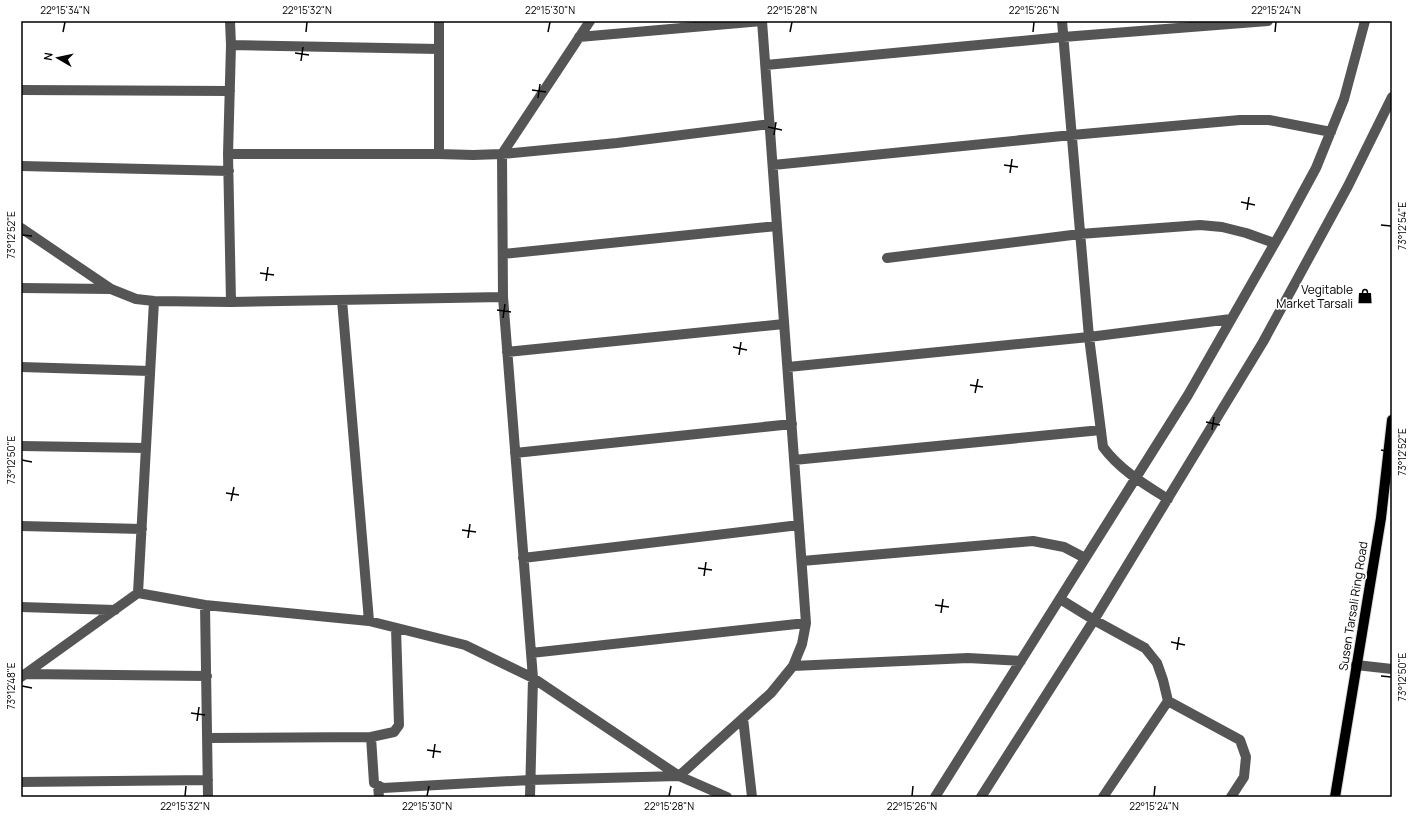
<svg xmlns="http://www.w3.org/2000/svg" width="1413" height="818" font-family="Manrope,sans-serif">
<rect width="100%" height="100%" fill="#fff"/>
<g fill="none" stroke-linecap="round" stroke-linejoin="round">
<!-- major casing -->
<g stroke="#dbdbdb" stroke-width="12">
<path id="major" d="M1335,797L1381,518L1392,420"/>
</g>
<!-- minor -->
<path stroke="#555" stroke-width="10" d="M230,21L231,45L228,154L231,302
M439,21V154L473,155L502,154L617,143L770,124
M1062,21L1089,337L1103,447C1120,470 1144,484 1168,499
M579,37L762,21
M231,45L439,49
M766,65L1063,37L1268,21
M21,90L230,91
M228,154H439
M773,165L1072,135L1240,120H1269L1331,132
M21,166L229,171
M21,228L111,289L136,299L154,301L231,302L503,297
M503,254L777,226
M887,258L1080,234L1200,225L1222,227L1246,233L1274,243
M21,288L111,289
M342,300L369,621
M507,352L784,324
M21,367L150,371
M788,367L1089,337L1231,319
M21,446L146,448
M515,453L792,424
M794,460L1101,430
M21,526L142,529
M523,558L799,525
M802,561L1033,541L1064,547L1085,558
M138,593L154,301
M1060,599L1094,620L1145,648L1157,663L1163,680L1168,701L1103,797
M205,605L208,797
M21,607L115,610
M396,628L399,725L394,732L371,737L374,783L383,788L530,780L679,776L771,693L793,666L802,644L806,623L762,21
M531,653L806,623
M1356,665L1392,669
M793,666L968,658L1021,661
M25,674L207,676
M21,677L138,593L205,605L369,621L465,645L533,678L679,776L727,797
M1168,701L1240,740L1246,757L1244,777L1231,797
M743,718L752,797
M208,738L371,737
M21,782L208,780
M378,786L379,797
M530,797L533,678L503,297L502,154L590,21
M935,797L1188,395L1284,227L1316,168L1344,99L1365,21
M981,797L1094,620L1263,342L1348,186L1392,97"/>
<!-- major -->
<use href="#major" stroke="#000" stroke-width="10"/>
</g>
<!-- ticks -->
<path fill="none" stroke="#000" stroke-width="1.5" d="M63,32L65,22M306,32L307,22M548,32L550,22M790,32L792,22M1033,32L1034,22M1275,32L1276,22M295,53L309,55M301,61L303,47M532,90L546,92M538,98L540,84M768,127L782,130M774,135L776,122M1004,165L1018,167M1010,173L1012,159M1241,202L1255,205M1247,210L1249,197M1381,225L1391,226M22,235L32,236M260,273L274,275M266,281L268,267M497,310L511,312M503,318L505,304M733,347L747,350M739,355L741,342M970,385L983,387M975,393L978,379M1206,422L1220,425M1212,430L1214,417M1381,450L1391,452M22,460L32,462M226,493L239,495M231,501L234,487M462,530L476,532M468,538L470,524M698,568L712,570M704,576L706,562M935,605L949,607M941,613L943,599M1171,642L1185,645M1177,650L1179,637M1381,676L1391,677M22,686L32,688M191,713L205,715M197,721L199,707M427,750L441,752M433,758L435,744M185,796L186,786M427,796L429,786M669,796L671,786M912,796L913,786M1154,796L1155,786"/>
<!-- icons -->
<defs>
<g id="shop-bare" transform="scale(1.2)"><path d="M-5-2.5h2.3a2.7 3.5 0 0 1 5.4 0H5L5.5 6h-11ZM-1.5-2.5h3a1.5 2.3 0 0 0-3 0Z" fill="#000" stroke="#fff" stroke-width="2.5" paint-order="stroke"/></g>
</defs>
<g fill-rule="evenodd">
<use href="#shop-bare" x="1365" y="296"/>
</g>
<g text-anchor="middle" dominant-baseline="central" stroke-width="3.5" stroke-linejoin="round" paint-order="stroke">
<!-- poi labels -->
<g font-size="12" fill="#000" stroke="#fff" text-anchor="end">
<text x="1353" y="289">Vegitable<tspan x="1353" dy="14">Market Tarsali</tspan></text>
</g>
<!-- street labels -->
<g font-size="12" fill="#000" stroke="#fff">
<text transform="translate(1353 606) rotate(-81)">Susen Tarsali Ring Road</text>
</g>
</g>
<!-- border -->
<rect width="1413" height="818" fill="none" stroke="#ffffff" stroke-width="44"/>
<!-- north arrow -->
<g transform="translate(58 58) rotate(279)" stroke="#ffffff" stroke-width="3" paint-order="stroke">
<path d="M0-3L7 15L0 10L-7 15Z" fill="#000000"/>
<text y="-6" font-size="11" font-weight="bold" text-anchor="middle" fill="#000000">N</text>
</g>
<rect x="22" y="22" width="1369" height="774" fill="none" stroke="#000" stroke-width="1.5"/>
<g font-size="10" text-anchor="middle" fill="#000">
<text x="65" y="14">22°15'34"N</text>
<text x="307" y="14">22°15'32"N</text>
<text x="550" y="14">22°15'30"N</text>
<text x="792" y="14">22°15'28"N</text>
<text x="1034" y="14">22°15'26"N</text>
<text x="1276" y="14">22°15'24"N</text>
<text transform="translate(1402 226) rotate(-90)" y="4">73°12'54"E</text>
<text transform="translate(11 235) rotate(-90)" y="4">73°12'52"E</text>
<text transform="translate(1402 452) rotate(-90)" y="4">73°12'52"E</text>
<text transform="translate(11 460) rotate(-90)" y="4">73°12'50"E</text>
<text transform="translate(1402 677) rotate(-90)" y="4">73°12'50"E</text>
<text transform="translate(11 686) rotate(-90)" y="4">73°12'48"E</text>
<text x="185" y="810">22°15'32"N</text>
<text x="427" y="810">22°15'30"N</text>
<text x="669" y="810">22°15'28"N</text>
<text x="912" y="810">22°15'26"N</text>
<text x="1154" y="810">22°15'24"N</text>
</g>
</svg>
